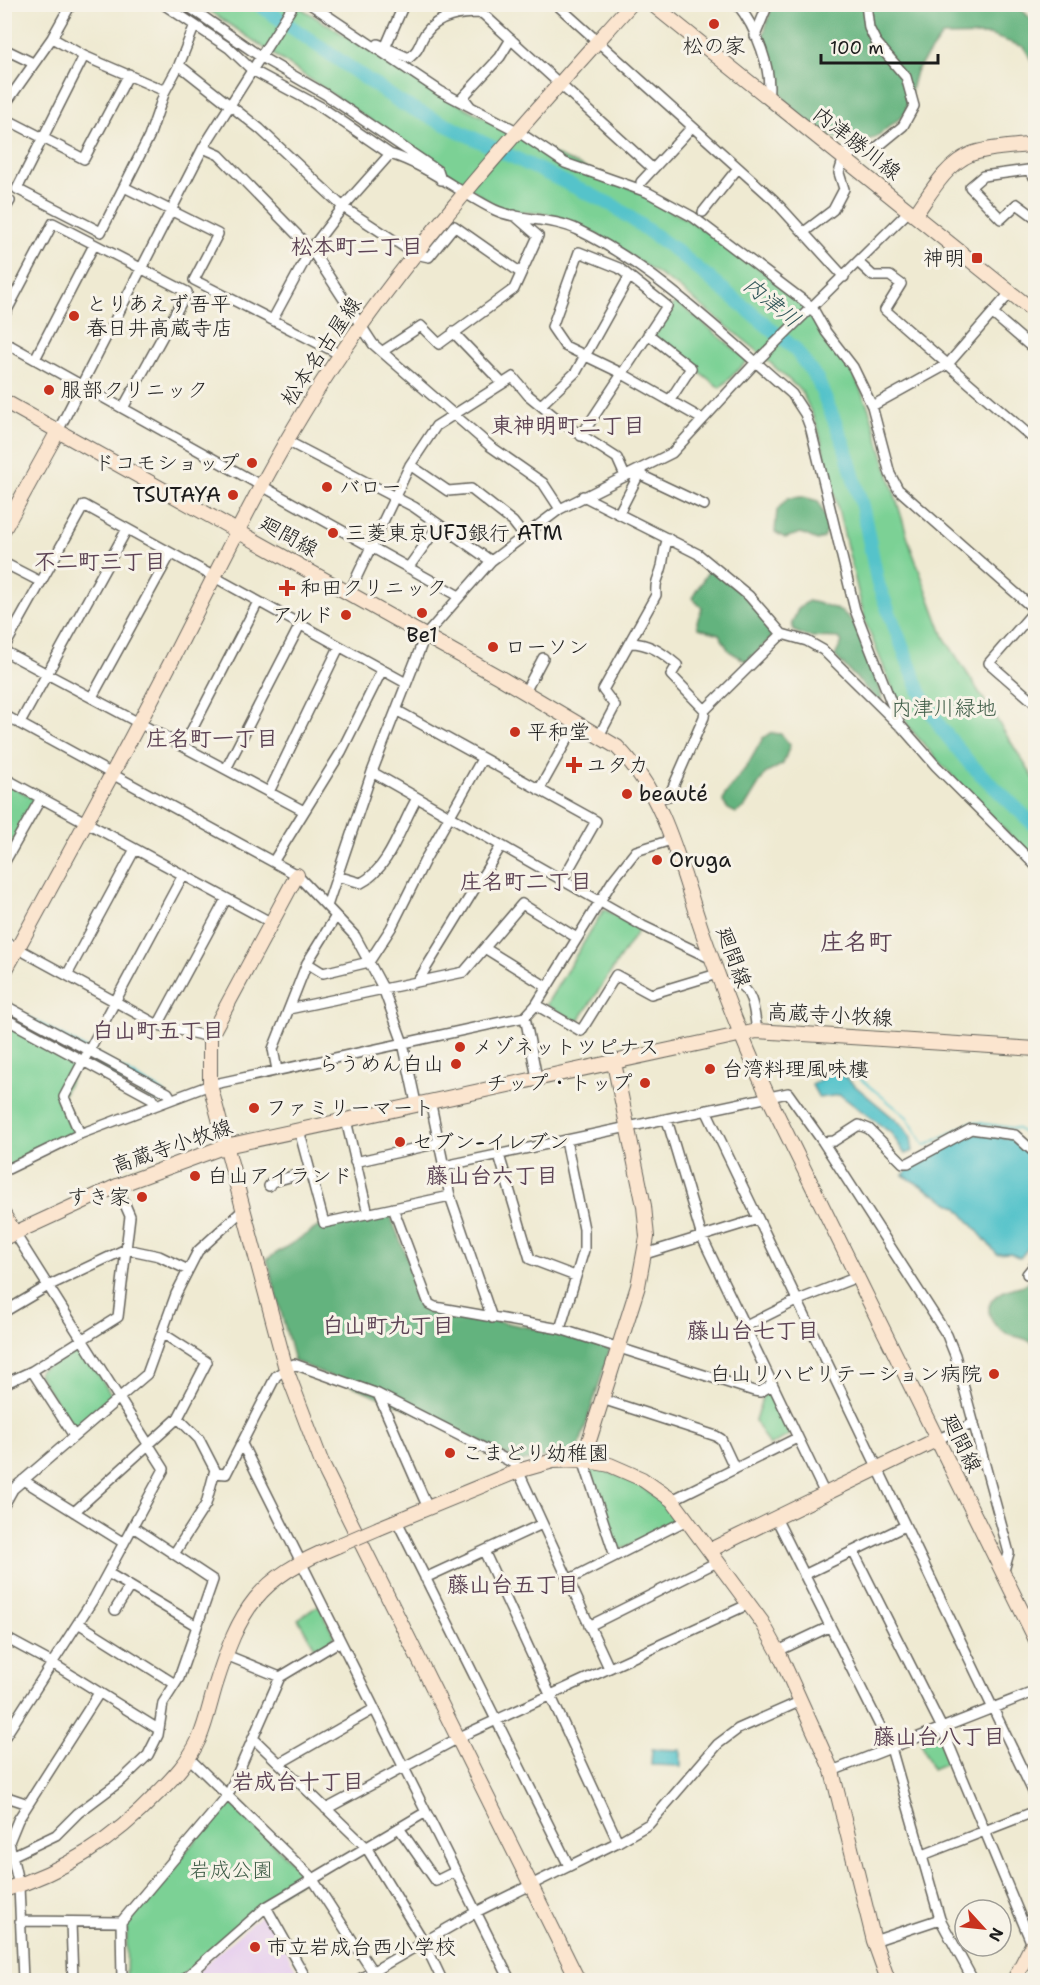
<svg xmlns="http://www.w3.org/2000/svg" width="1040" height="1985" font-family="'Shantell Sans','Klee One',sans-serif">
<rect width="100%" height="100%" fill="#f7f3e8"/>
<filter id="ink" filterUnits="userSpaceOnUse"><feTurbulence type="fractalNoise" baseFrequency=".0167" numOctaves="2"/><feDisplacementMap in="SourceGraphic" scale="12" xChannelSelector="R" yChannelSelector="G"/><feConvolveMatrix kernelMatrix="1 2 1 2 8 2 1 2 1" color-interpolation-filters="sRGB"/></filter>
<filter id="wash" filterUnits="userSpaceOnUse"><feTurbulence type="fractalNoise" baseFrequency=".008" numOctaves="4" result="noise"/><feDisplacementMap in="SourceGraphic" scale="24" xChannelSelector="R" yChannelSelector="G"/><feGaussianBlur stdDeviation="1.35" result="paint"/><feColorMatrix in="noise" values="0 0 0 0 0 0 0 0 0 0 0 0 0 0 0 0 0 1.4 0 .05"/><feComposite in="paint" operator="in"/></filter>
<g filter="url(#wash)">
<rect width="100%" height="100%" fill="#efead2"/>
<!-- built -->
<path fill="#e8d2ee" d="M262,1914H266L302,1980H188Z"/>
<!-- green -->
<path fill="#7bd195" stroke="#4c7658" stroke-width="1.5" d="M201,5H296L438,93L545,150L646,195L652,202L689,220L759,268L807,306L853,373L869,409L911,548L944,637L1035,780V861L939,762L908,726L866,624L818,428L802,392L755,349L678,287L603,238L577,224L548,214L502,210Z
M676,301L748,360L720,388L653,335Z
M5,782L33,798L34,801L5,855Z
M604,909L639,929L578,1022L546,1005Z
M5,1024L79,1065L61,1098L77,1133L5,1168Z
M77,1346L81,1347L112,1396L76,1429H73L38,1374L40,1370Z
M770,1391L790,1435L769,1446L755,1421L763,1395Z
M593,1469C627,1475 656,1492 677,1519L676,1522L620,1550L616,1549L590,1471Z
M319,1605L335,1637L317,1651L298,1619Z
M938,1735L941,1736L951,1761L932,1769L921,1742Z
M227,1803H231L305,1875L304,1879L264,1903L177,1980H126L127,1921Z"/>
<!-- forest -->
<path fill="#64b37e" stroke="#40684d" stroke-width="1.5" d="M995,4L1018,6L1035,23V67L1024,47L989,35L942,36L916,71L905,114L875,138L855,142L833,137L801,117L780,94L762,40L772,5Z
M803,497L818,501L829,527L824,538L817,540L801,533L785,538L775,532L777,510L788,498Z
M710,568L746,597L776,633L747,662L729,651L719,634L698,628L697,621L702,608L692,598Z
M808,601C821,604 841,608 850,619C864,633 880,681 882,700H877L835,656L842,642L839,638C820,636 814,641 794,631L792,623L798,609Z
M770,733L781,734L790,745L783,764L765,774L745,807L736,813L728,809L723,802L724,796L747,766L763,738Z
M389,1212L427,1308L559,1333L610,1349L578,1450L521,1462L455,1429L294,1361L267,1259L321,1225Z
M1035,1269V1345C1026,1338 1021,1338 1010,1335C991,1328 979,1306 1000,1293C1007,1289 1018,1287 1027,1284Z"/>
<!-- water -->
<path fill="#55c3ca" stroke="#387073" stroke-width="1.5" d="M835,1069L903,1126L911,1138L913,1151L905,1154L891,1133L840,1095L819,1098L812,1085Z
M972,1133L1014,1139L1035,1160V1240L1020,1258L1010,1253L997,1254L958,1208L903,1175L910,1167Z
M652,1749L681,1750V1766L651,1765Z"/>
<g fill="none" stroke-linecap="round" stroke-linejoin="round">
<!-- stream -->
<path stroke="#55c3ca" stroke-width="2" d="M836,1059L907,1117L925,1146L972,1122L1018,1129L1036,1143
M4,1876H9"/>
<!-- river -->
<path stroke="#55c3ca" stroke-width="14" d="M258,4L401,103L614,206L675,250L794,348L817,379L844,444L863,510L878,584L920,692L941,728L970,764L1036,827
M4,1010L159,1096"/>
</g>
</g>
<g filter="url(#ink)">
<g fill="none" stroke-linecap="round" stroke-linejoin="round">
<!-- street casing -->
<g stroke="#66645c" stroke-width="12">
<path id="street" d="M163,4L229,48L252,70L321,107L390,154
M185,4L261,57L325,94L438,171L441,180
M310,4L440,91L517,131L565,163L647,192L693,217L812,307L826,332L853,367L872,406
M556,4L774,200L844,277
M737,4C756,27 773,70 768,99
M482,13L653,169
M755,36L768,4
M52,38L84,56L165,91
M378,44L409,58C421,48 418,45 425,34C438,15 461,13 482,13L484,4
M385,48L404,4
M4,49L33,63
M84,56L17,189L101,232L149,137L165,91L179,65L194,27
M179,65L260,129L343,207L415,254L429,257L454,226L521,273
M4,106L52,38L71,4
M470,106L463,97L500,57L511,39
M4,118L84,159L129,74
M203,148L219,155L311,249L373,344L490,446L543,483L560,509
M837,155L875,149L903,126L914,106L906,77L876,42L869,28L866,4
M1036,179L1028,170L983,176L970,187L1001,219L1017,204L1036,218
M641,182L692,127
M124,187L218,234L194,280L341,355
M4,198L10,201L4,211
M703,212L738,168
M804,232L833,210L844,189L839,173L843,160
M859,263L873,276H890L901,284L885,310L1036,441
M1010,293L948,364L872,406L890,474L898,489L1036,611
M993,314L1036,351
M4,316L53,223L187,292L123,408
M273,319L311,249L343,207L390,154C427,165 460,193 495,210C518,221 551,217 578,230C654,266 728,339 792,394L805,414L811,430L855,610L900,725L936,766L1036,866
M453,332L502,383
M648,334L691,368L670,400
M4,342L459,596
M383,351L421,326L439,344L514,289L538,236L514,215
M35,359L94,245
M541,405L576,372L629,277
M58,431L203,148L294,4
M581,436L667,306L619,268L579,252L552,327L565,346L621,373L702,419
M287,441L414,507L491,561
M410,465L448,491L471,489L513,522L524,536
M638,471L645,477L704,505
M583,496L698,554L749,596L782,634L807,641L823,650L899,725
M619,513L639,474
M4,563L41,582
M408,568L439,525
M349,593L410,465L436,426L513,377L528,395L561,422L617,458L625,476
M1036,609L989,663L1036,704
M630,643C649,643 663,653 677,665L671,675L705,710
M4,648L84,505L406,683
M4,651L304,811
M525,692L543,658
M92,697L171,553
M396,710L596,821L562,881
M4,715L297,875L355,936L383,988L403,1043L416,1103
M20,723L127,529
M599,736L615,706L603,690L656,595C655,579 659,579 662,566C664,556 664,548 668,538
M184,745L258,602
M226,769L300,625
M372,772L643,926L712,959
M4,778L272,923
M539,790L577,722
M269,792L339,647
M656,799L669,796L704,717L705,710L782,634
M273,862L341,752L382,670
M4,863L41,798
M337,876L361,883C390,868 401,825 417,798
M327,906L372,772L425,636L491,561L560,509L672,453L756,362L909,211
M4,941L158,1025L210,1037
M486,949L547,987
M307,963L323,973L369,962L391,928L426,858L482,759
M67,975L135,849
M418,981L501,846
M722,987L735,982C752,989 754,1008 756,1024
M4,1005L168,1093L171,1098
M536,1005L581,1031L616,975L651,994L717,974
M289,1009L464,972L522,904L577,938
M525,1017L537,1078
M4,1018L153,1099L155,1104
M158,1025L226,899
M277,1070L273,1049L307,963L336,916
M430,1100L450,1196L492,1318
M706,1110L1036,1798
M346,1120L368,1214
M667,1120L702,1237L825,1494
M299,1130L324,1223L450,1196
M80,1134L64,1097L183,875
M823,1142L834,1141L859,1125L869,1129L903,1163H908L971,1129L1015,1135L1036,1154
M499,1155L530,1259L575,1276
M355,1162L439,1143
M444,1166L788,1093L823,1142L947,1335L955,1355L1009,1553L1003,1574
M4,1171L80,1134L210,1085L525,1017L536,1005L613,880L636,851L671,840
M269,1186L272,1182L310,1171
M393,1208L429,1304L435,1307L560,1329L754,1391L760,1392L772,1385
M645,1254L758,1219
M1027,1274L1036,1263
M4,1312L48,1286L126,1249L159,1256L188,1270
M746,1326L796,1301L857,1277
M560,1329L584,1250V1229L566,1140
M32,1371L74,1436
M4,1384L32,1371L118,1317L130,1216L117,1186
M378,1394L428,1508
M602,1399L716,1436L721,1439L735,1469
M936,1440L974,1423
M242,1444L510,1980
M583,1460L615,1556
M214,1473L226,1474L276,1376L294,1364L378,1394L515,1464L609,1668
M23,1480L124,1543
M672,1500L797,1438
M4,1505L13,1489L147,1374L176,1294L198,1251L243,1210
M74,1512L178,1418L207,1362L162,1333
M776,1518L891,1748L940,1919L973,1980
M397,1521L569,1866
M484,1551L618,1842
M853,1551L942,1728L1036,1954
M174,1554L206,1504L215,1470L199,1439L178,1418
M108,1573L197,1626
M804,1575L905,1526
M425,1578L542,1524
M568,1580L687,1520
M115,1610L130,1586
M78,1623L175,1684
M589,1626L717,1562
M4,1637L52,1663L158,1729
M778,1651L829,1627
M226,1655L280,1677
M4,1738L94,1598L164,1469L14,1232
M254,1739L366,1847L424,1942L442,1980
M189,1758L312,1878L378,1980
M280,1763L374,1709
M832,1771L1036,1691
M4,1796L28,1804
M326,1809L466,1734L749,1604
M399,1828L436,1881L456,1871
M923,1855L1036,1811
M12,1856L56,1835L78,1813L122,1780L148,1755L158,1735L163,1703L179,1678L213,1580L133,1527
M266,1907L307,1980
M20,1921L121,1922L228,1795L280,1677L340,1641
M71,1922L73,1980
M121,1922L122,1980
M874,1941L940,1919
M23,1980L19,1886L9,1842L18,1820L99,1693
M183,1980L266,1907L426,1812
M358,1980L476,1912L618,1842L649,1824L718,1744L738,1729L799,1702"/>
</g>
<!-- secondary casing -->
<g stroke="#66645c" stroke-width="16">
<path id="secondary" d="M652,4L1036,313
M915,215C930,194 945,165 971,154C989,147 1016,147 1036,144
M4,401L499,677L617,747C666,796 680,867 702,931C722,988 743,1042 768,1096L1036,1640
M4,529L58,431
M297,875L210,1037V1085L286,1369L323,1466L578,1980
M4,973C61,869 118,765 172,660C225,556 275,450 341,354C427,229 530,117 631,4
M4,1215L14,1232
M4,1238L117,1186L226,1146L757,1031L1036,1049
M583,1460L638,1286L647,1237L644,1206L614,1063
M379,1528L518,1471L553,1461L583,1460L610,1465L642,1479L672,1500L762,1622L778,1651L832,1771L874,1941L888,1980
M710,1550L936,1440
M4,1890C65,1871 113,1840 157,1794C174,1777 189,1761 199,1739C206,1723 210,1704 215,1687C240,1608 257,1578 337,1546
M1014,1980L1036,1937"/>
</g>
<!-- street -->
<use href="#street" stroke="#fff" stroke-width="9"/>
<!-- secondary -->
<use href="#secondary" stroke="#fbe5cf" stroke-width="14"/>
<!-- secondary-bridge casing -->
<g stroke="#66645c" stroke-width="16" stroke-linecap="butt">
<path id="secondary-bridge" d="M337,1546L379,1528"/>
</g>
<!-- secondary-bridge -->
<use href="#secondary-bridge" stroke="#fbe5cf" stroke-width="14"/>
</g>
</g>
<!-- markers -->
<g fill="#c8321e" stroke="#f7f3e8" stroke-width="2">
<circle cx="714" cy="24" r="6"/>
<rect x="971" y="252" width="12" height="12" rx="3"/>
<circle cx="74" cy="316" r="6"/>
<circle cx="49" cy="390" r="6"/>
<circle cx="252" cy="463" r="6"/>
<circle cx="327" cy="487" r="6"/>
<circle cx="233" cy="495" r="6"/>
<circle cx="333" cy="533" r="6"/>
<path d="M284 579h6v6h6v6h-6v6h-6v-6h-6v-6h6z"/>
<circle cx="422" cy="613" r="6"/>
<circle cx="346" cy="615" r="6"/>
<circle cx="493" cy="647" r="6"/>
<circle cx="515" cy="732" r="6"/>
<path d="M571 756h6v6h6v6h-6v6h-6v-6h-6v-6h6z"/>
<circle cx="627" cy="794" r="6"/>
<circle cx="657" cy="860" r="6"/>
<circle cx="460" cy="1047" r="6"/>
<circle cx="456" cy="1064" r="6"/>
<circle cx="710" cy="1069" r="6"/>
<circle cx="645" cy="1083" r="6"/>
<circle cx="254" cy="1108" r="6"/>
<circle cx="400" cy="1142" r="6"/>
<circle cx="195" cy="1176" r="6"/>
<circle cx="142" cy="1197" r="6"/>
<circle cx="994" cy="1374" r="6"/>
<circle cx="450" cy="1453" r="6"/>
<circle cx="255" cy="1947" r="6"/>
</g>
<g text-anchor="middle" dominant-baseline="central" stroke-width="6" stroke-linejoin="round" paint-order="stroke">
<!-- poi labels -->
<g font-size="21" fill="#1c1c1c" stroke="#f7f3e8" text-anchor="start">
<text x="714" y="46" text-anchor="middle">松の家</text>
<text x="965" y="258" text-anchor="end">神明</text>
<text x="86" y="304">とりあえず吾平<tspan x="86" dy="24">春日井高蔵寺店</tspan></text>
<text x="61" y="390">服部クリニック</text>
<text x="240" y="463" text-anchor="end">ドコモショップ</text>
<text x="339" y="487">バロー</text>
<text x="221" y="495" text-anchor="end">TSUTAYA</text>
<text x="345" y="533">三菱東京UFJ銀行 ATM</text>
<text x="300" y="588">和田クリニック</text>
<text x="334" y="615" text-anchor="end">アルド</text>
<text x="422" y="635" text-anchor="middle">Be1</text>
<text x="505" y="647">ローソン</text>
<text x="527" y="732">平和堂</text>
<text x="586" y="765">ユタカ</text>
<text x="639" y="794">beauté</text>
<text x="669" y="860">Oruga</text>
<text x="472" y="1047">メゾネットツピナス</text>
<text x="444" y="1064" text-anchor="end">らうめん白山</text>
<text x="722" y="1069">台湾料理風味樓</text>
<text x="633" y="1083" text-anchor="end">チップ・トップ</text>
<text x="266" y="1108">ファミリーマート</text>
<text x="412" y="1142">セブン-イレブン</text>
<text x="207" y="1176">白山アイランド</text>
<text x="130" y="1197" text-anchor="end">すき家</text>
<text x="982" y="1374" text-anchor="end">白山リハビリテーション病院</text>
<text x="462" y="1453">こまどり幼稚園</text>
<text x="267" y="1947">市立岩成台西小学校</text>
</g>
<!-- street labels -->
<g font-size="21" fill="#1c1c1c" stroke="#f7f3e8">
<text transform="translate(857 143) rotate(38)">内津勝川線</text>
<text transform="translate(321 351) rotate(-56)">松本名古屋線</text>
<text transform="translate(289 536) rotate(29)">廻間線</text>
<text transform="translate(734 957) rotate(70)">廻間線</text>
<text transform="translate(830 1015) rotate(3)">高蔵寺小牧線</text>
<text transform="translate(172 1146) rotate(-19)">高蔵寺小牧線</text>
<text transform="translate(962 1443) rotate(64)">廻間線</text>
</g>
<!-- park labels -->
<g font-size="21" fill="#3d5b46" stroke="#f7f3e8">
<text x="944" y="708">内津川緑地</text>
<text x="231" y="1870">岩成公園</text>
</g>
<!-- neighbourhood labels -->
<g font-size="22" font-weight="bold" fill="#5d4455" stroke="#f7f3e8">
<text x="357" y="246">松本町二丁目</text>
<text x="568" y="425">東神明町二丁目</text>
<text x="100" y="561">不二町三丁目</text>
<text x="212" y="738">庄名町一丁目</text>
<text x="526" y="881">庄名町二丁目</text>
<text x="158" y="1030">白山町五丁目</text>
<text x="492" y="1175">藤山台六丁目</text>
<text x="388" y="1325">白山町九丁目</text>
<text x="753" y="1330">藤山台七丁目</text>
<text x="513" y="1584">藤山台五丁目</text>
<text x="939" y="1736">藤山台八丁目</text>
<text x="298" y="1781">岩成台十丁目</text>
</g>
<!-- water labels -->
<g font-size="22" font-style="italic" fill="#305659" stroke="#f7f3e8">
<text transform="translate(772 302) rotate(39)">内津川</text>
</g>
<!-- quarter labels -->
<g font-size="24" font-weight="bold" fill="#5d4455" stroke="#f7f3e8">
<text x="856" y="942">庄名町</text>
</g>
</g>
<!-- margin -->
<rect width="1040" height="1985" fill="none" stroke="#f7f3e8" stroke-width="24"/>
<!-- north arrow -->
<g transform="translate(983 1928) rotate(117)"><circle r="28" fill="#f7f3e8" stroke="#9f9d96" stroke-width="1.5"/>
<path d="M0-4.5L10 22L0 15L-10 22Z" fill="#c8321e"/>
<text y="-9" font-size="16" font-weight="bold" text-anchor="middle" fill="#1c1c1c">N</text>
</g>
<!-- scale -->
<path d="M821 54v9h117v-9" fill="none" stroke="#1c1c1c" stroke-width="3"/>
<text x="830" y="54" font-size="18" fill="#1c1c1c" stroke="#f7f3e8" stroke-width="4.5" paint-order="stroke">100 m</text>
</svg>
